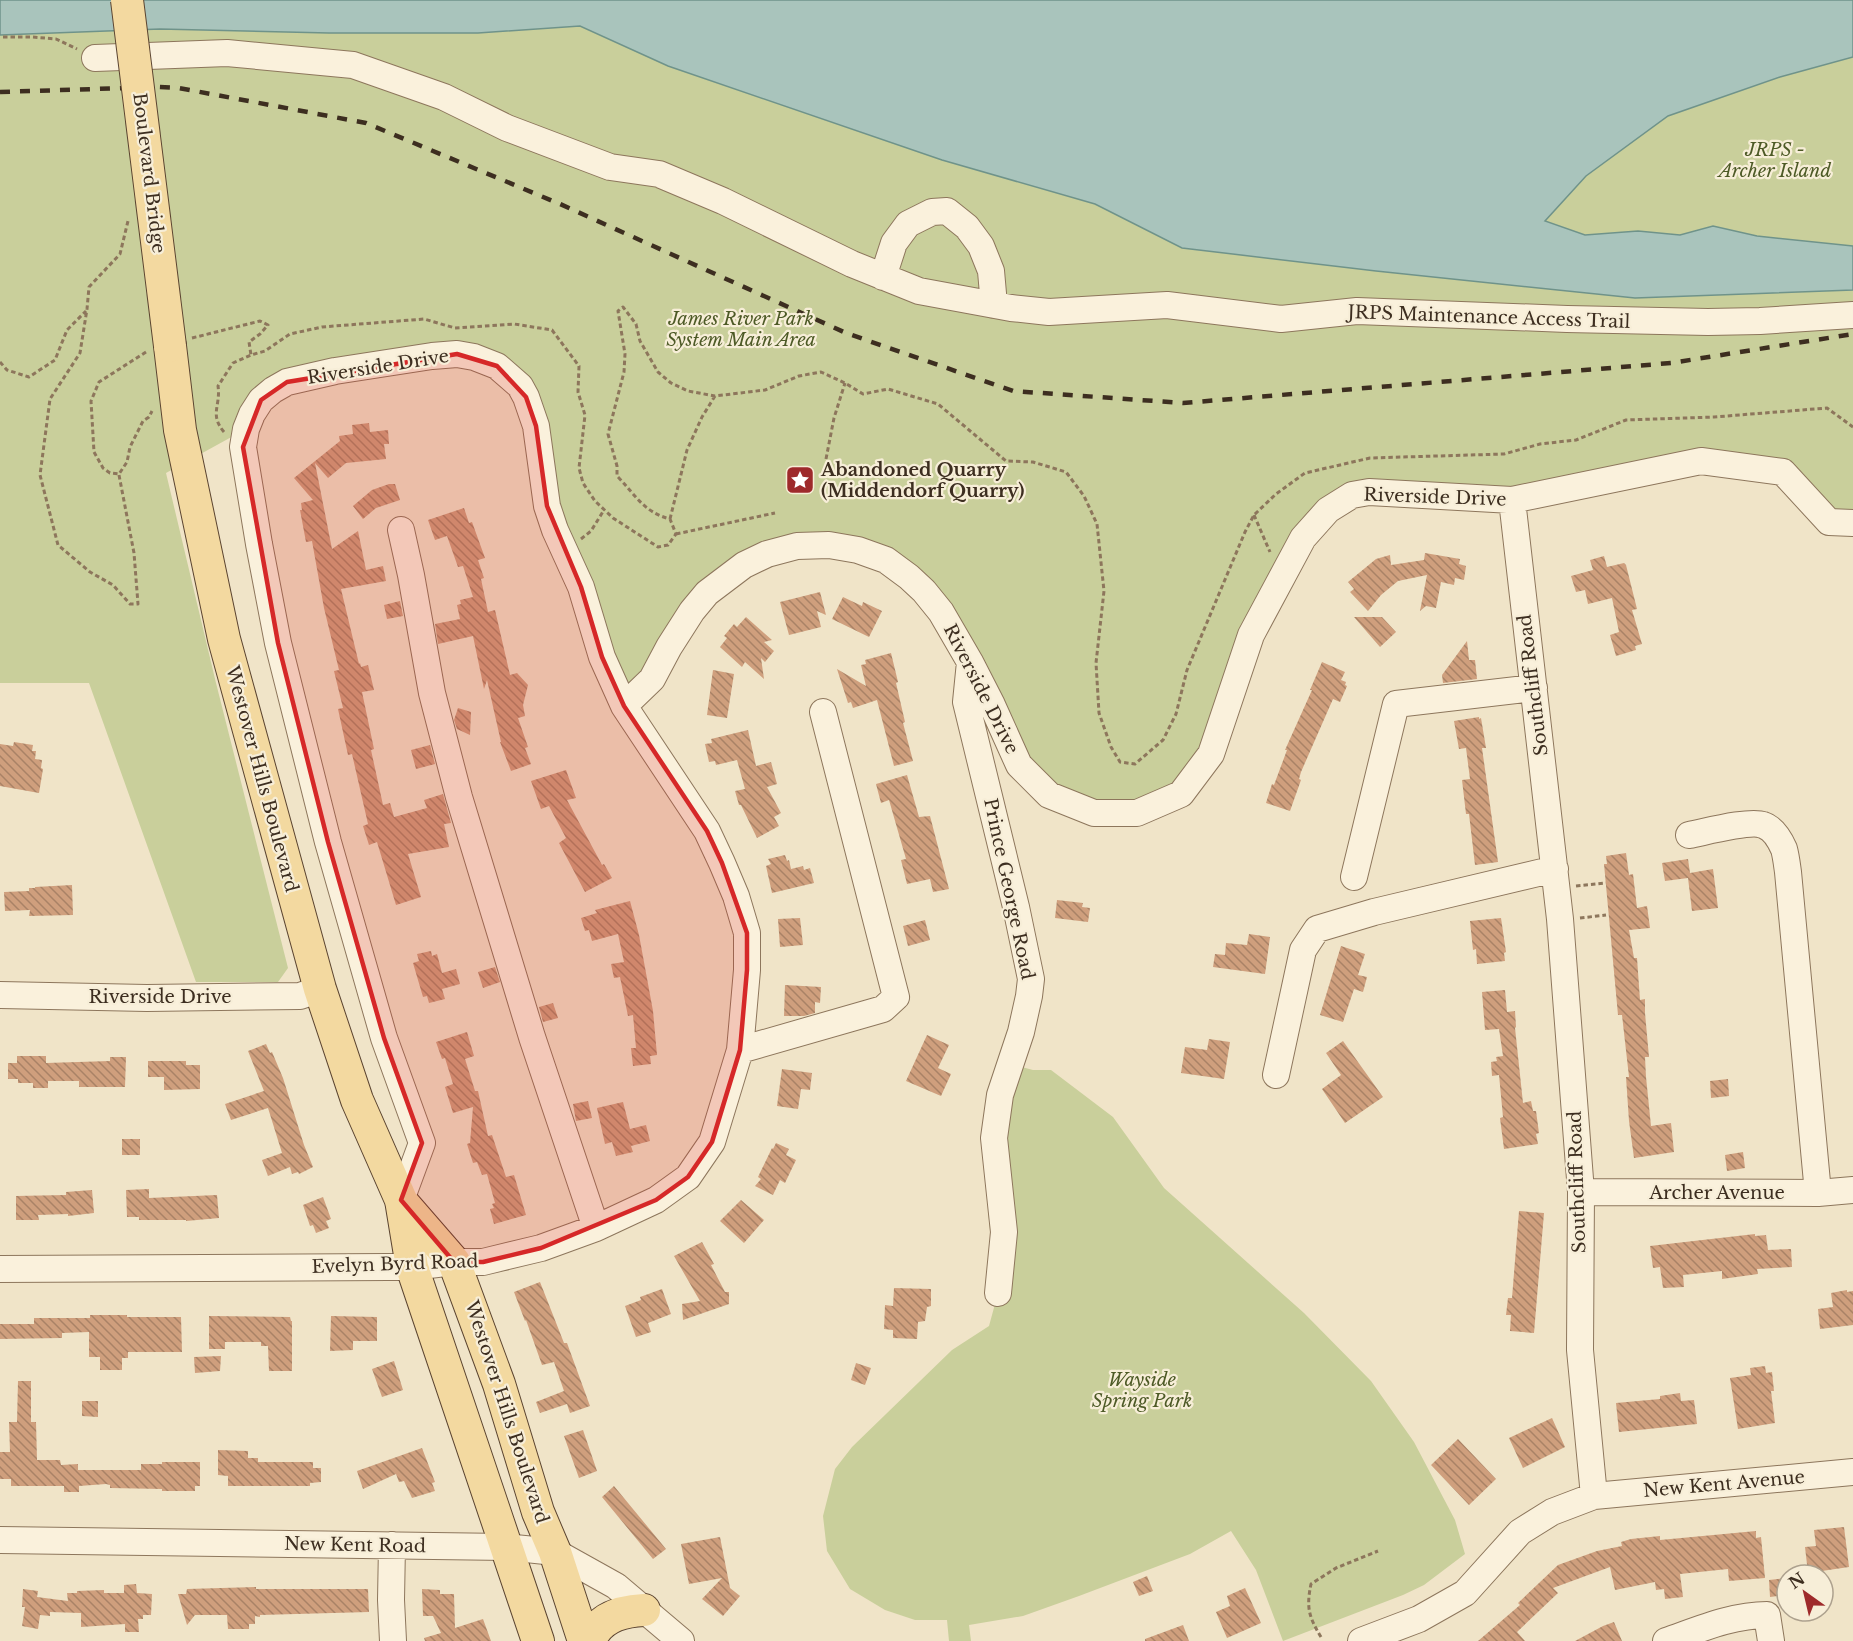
<svg xmlns="http://www.w3.org/2000/svg" width="1853" height="1641" font-family="'Libre Baskerville',serif">
<defs>
<pattern id="building-back-hatch" width="6" height="6" patternUnits="userSpaceOnUse" patternTransform="scale(1.5)"><rect width="6" height="6" fill="#cf9f7d"/><path d="M-1 5l2 2M0 0l6 6M5-1l2 2" fill="none" stroke="#a98266"/></pattern>
</defs>
<rect width="100%" height="100%" fill="#f0e4c8"/>
<!-- green -->
<path fill="#c9cf9b" d="M580,26L668,66L942,160L1095,204L1182,248L1376,271L1635,298L1853,290V523L1783,472L1701,461L1512,500L1370,492L1303,538L1211,754L1137,813L1049,795L953,631L858,550L744,565L624,706L610,678L536,426L487,361L306,377L246,429L166,473L216,683L288,968L278,982H196L89,683H0V35L160,29L329,33H478Z
M1853,57V246L1757,236L1713,226L1680,235L1638,231L1585,235L1544,221L1586,176L1668,116L1780,77Z
M1010,1064L1033,1070H1051L1113,1117L1164,1188L1304,1313L1371,1381L1414,1442L1455,1520L1465,1554L1424,1585L1403,1595L1283,1641L1256,1570L1231,1531L1190,1554L1079,1596L1023,1616L969,1625L971,1641H949L947,1620H915L885,1610L850,1589L827,1551L823,1516L835,1469L852,1447L952,1350L989,1326L998,1293L993,1257L988,1211L989,1182Z"/>
<!-- water -->
<path fill="#a9c4bc" stroke="#6f938a" stroke-width="1.5" d="M0,0H1853V57L1780,77L1668,116L1586,176L1545,221L1585,235L1638,231L1680,235L1713,226L1757,236L1853,246V290L1635,298L1376,271L1182,248L1095,204L942,160L668,66L580,26L478,33H329L160,29L0,35Z"/>
<!-- building -->
<path fill="url(#building-back-hatch)" d="M369,423L370,432L388,430L389,444H384L386,459L346,463L328,478L315,463L332,549L358,531L366,570L383,566L386,581L341,589L359,664L360,663L361,667L368,665L374,690L362,692L374,749L371,750L383,805L390,803L394,817L427,808L424,800L443,794L451,823L444,824L449,847L408,854L421,897L396,905L377,842L369,845L363,826L368,824L352,754L348,755L338,709L343,708L334,671L339,670L324,608L312,541L306,542L300,510H302L301,503L313,500L294,478L340,441L339,436L353,434L352,425Z
M389,484H395L400,500L376,508L363,519L353,506L372,490Z
M464,508L469,523L472,522L485,558L478,560L484,578L481,579L488,612L495,610L510,675L517,673L528,685L523,705L525,716L518,718L528,747L525,748L531,764L511,771L500,742H501L487,680L484,689L473,636L438,644L435,624L460,619L457,605L461,604L460,600L473,597L463,566L458,567L447,536L435,540L428,520Z
M1425,553L1460,559L1459,564L1466,566L1464,580L1455,578L1454,585L1441,582L1436,608L1426,606L1420,611L1427,575L1398,581L1381,595L1368,611L1350,592L1354,589L1348,582L1376,559L1390,555L1391,565L1424,560Z
M1604,556L1607,567L1624,563L1626,565L1637,609L1632,610L1642,644L1635,646L1636,650L1616,656L1610,635L1619,632L1612,598L1588,604L1585,590L1576,592L1571,576L1593,570L1590,560Z
M820,592L826,615L817,611L821,627L789,635L780,602Z
M843,597L862,606L863,602L882,611L869,637L832,619Z
M400,601L403,616L387,619L384,605Z
M746,617L772,640L764,642L774,651L765,662L761,658L764,679L745,662L742,667L720,647L727,638L724,636L734,624L737,627Z
M1354,617H1382L1396,632L1380,647Z
M1467,641L1469,660H1475L1477,679L1443,683L1442,675Z
M891,653L898,682L896,683L905,722L903,723L913,761L894,766L877,700L853,708L851,702L848,703L837,669L866,686L861,665L866,664L865,660Z
M1322,662L1345,672L1341,680L1346,682L1345,685L1347,686L1340,702L1333,699L1301,772L1299,779L1301,780L1290,811L1266,803L1272,784L1274,785L1287,750H1285L1312,690H1310Z
M713,670L734,674L727,718L707,715Z
M458,708L471,712L470,735L457,729L454,720Z
M1479,717V719L1481,718L1486,748H1482L1498,862L1475,865L1469,814H1466L1462,780L1470,779L1466,748L1459,749L1454,721Z
M748,730L756,766L771,762L777,784L767,787L781,813L774,817L779,826L757,838L741,805H739L735,791L745,789L737,760L716,765L715,761L709,762L705,744L712,743L711,739Z
M14,742L33,745L32,751H36L35,759L42,760L41,768L43,769L39,793L0,786V744L13,746Z
M430,745L435,764L416,769L411,750Z
M566,770L576,798L567,800L602,865L604,864L612,878L585,892L559,843L566,838L549,806L541,809L531,781Z
M907,775L919,817L930,816L949,889L933,892L930,879L907,884L901,860L906,859L889,800L881,803L876,784Z
M1626,853L1629,875L1633,874L1637,908L1647,906L1650,928L1629,930L1634,958H1637L1640,1000L1645,999V1013L1649,1057H1645L1646,1077L1651,1126L1671,1123L1674,1152L1634,1158L1629,1121L1626,1077H1629L1622,1015H1618L1604,864H1607L1606,856Z
M785,855L787,861L789,860L791,869L803,866L804,870L810,868L814,883L772,893L766,866L771,864L768,859Z
M1688,859L1690,873L1713,869L1718,908L1692,911L1688,878L1665,881L1662,863Z
M72,885L73,915L29,916L30,910L5,911L4,892L29,891V888H35V887Z
M1057,900L1083,903L1082,907L1090,908L1088,922L1055,918Z
M630,901L639,935L653,1011L657,1055L650,1056L651,1064L633,1066L631,1048H636L633,1015L628,1016L620,977L614,978L611,964L624,962L618,934L592,941L589,930L585,931L581,918L597,913L595,910Z
M800,918L803,945L780,947L778,919Z
M1501,918L1506,952L1504,953L1505,961L1477,964L1476,949L1473,950L1470,921Z
M925,920L930,940L908,946L903,926Z
M1249,934L1270,937L1265,974L1213,967L1215,954L1225,955L1226,943L1247,945Z
M1341,946L1365,954L1358,975L1367,977L1363,992L1354,989L1343,1022L1320,1015Z
M431,951L432,956L437,954L442,973L456,969L460,984L442,989L445,999L429,1003L427,996L423,997L413,963L419,961L417,954Z
M495,967L500,982L483,988L478,972Z
M785,985L821,987L820,1003L815,1002V1013L804,1016H784Z
M1505,990L1507,1012L1515,1011L1516,1027L1515,1028L1523,1103L1531,1101L1533,1111H1536L1539,1133L1536,1134L1538,1144L1504,1149L1500,1118L1503,1117L1499,1075L1492,1076L1491,1062L1497,1061L1496,1057L1503,1056L1499,1029L1485,1030L1482,992Z
M553,1003L558,1018L543,1022L539,1007Z
M467,1032L474,1056L465,1059L475,1091H478L488,1136L492,1135L506,1177L514,1175L526,1215L494,1224L490,1209L494,1208L492,1204L495,1203L487,1174L482,1175L477,1162L473,1163L467,1144L470,1143L473,1107L453,1113L445,1087L453,1084L445,1058L442,1059L436,1042Z
M927,1035L949,1045L938,1068L951,1074L941,1096L906,1081Z
M1209,1039L1230,1042L1224,1079L1181,1073L1185,1047L1207,1050Z
M1343,1041L1383,1097L1345,1123L1322,1089L1341,1075L1326,1053Z
M266,1044L270,1053L272,1052L283,1078L304,1145L313,1167L299,1174L298,1172L292,1174L290,1167L268,1176L262,1160L282,1153L268,1108L231,1120L225,1104L264,1091L248,1051Z
M17,1056H46V1063L110,1061V1057H126L125,1087H79V1081H48V1088H33V1083H18V1079H8V1063H17Z
M148,1061H186V1065H200V1089L164,1090V1077H148Z
M782,1069L812,1073L810,1090L801,1089L798,1109L777,1106Z
M1728,1079L1729,1096L1711,1098L1710,1081Z
M588,1101L592,1118L576,1121L573,1104Z
M623,1102L630,1129L646,1125L650,1141L631,1146L633,1152L616,1156L612,1142L605,1144L597,1108Z
M122,1139H140V1155H122Z
M776,1143L789,1149L786,1155L796,1160L785,1183L780,1180L773,1195L755,1186L761,1179L758,1177L772,1148L773,1149Z
M1743,1152L1745,1168L1727,1171L1725,1155Z
M149,1189V1198L217,1195L219,1218L186,1221V1220H139V1217H127L126,1190Z
M92,1190L94,1213L68,1216V1214L38,1215L39,1220H16V1196L66,1195V1192Z
M323,1197L331,1219L326,1221L329,1228L316,1233L313,1225L310,1226L303,1205Z
M741,1200L764,1220L744,1243L720,1221Z
M1519,1211L1544,1213L1534,1333L1510,1331L1511,1315H1506L1508,1298H1512Z
M1755,1234V1236L1766,1235L1768,1250L1791,1249L1792,1267L1757,1269L1758,1274L1722,1279V1271L1683,1275L1684,1287L1663,1288L1660,1267L1653,1268L1650,1246Z
M702,1242L714,1264L711,1265L725,1292H729V1304L683,1320L682,1304L700,1301L674,1256Z
M540,1282L564,1343H567L590,1406L570,1413L567,1404L540,1413L536,1402L564,1391L554,1362L542,1365L526,1320L525,1321L514,1292Z
M894,1288L931,1289V1306L927,1307L925,1321L918,1322L917,1339L893,1338V1330L884,1329L885,1305L893,1306Z
M662,1289L671,1314L648,1323L651,1332L636,1337L625,1306L641,1300L640,1297Z
M1847,1290V1292L1853,1291V1325L1820,1329L1818,1309L1833,1307L1831,1293Z
M90,1315H127V1317H181L182,1352H128V1358H122V1370H100V1357H89V1332L62,1333V1338L0,1339V1324H34V1318H90Z
M209,1316L290,1317L291,1321H292V1371H269L268,1346H261V1342H225V1349H209Z
M331,1316L377,1317V1341H353V1350L330,1351Z
M221,1356L220,1371L195,1373L194,1357Z
M394,1361L403,1390L382,1397L372,1369Z
M856,1363L871,1368L865,1385L851,1380Z
M1765,1366L1766,1373L1772,1372L1774,1391H1771L1775,1423L1738,1429L1730,1378L1751,1375L1750,1368Z
M18,1381H31V1422H36L37,1460H60L61,1465L78,1464V1470H141V1464H162V1462H200V1486H195V1491H162V1489L110,1488V1485L106,1484L79,1486V1492H64V1486H11V1479H0V1452H10L9,1422H17Z
M1680,1393L1681,1401L1694,1400L1697,1424L1619,1432L1616,1403L1660,1399V1396Z
M82,1401H98V1417L82,1416Z
M1552,1418L1565,1447L1523,1468L1509,1438Z
M583,1430L597,1471L579,1478L564,1436Z
M1458,1439L1496,1479L1469,1505L1431,1465Z
M422,1448L435,1482L432,1483L435,1491L412,1498L404,1481L399,1482L396,1474L363,1489L357,1471Z
M218,1450L248,1451V1458H258V1462H313V1468H321V1482L310,1483V1486H228V1476L218,1475Z
M614,1486L666,1549L653,1559L602,1497Z
M1844,1527L1849,1567L1808,1573L1805,1547L1816,1546L1814,1530Z
M1756,1531V1538L1761,1537L1765,1578L1729,1581L1728,1569L1680,1574L1683,1597L1665,1599L1664,1589L1656,1590L1655,1582L1615,1590L1610,1567L1553,1588L1558,1593L1517,1632L1525,1641H1478L1520,1605L1518,1603L1558,1565L1597,1551L1622,1546L1621,1542L1631,1539L1660,1536V1540Z
M720,1537L730,1588L740,1596L723,1616L702,1599L722,1578L689,1584L681,1544Z
M1147,1576L1153,1591L1139,1596L1133,1582Z
M1785,1578L1787,1595L1770,1597L1769,1580Z
M136,1584L137,1593L152,1594L151,1615H143V1619H138L139,1632H125V1624L81,1627V1613L50,1612V1616L40,1615L38,1629L22,1626L25,1607H22L23,1589L38,1591L37,1597L68,1601L67,1593H77V1591L104,1590V1593H124V1585Z
M256,1587V1589H368L369,1612L260,1615V1617L255,1616V1624H249V1629H228L227,1615H195L187,1625L178,1594H186L187,1589Z
M1245,1588L1261,1623L1227,1638L1216,1612L1230,1606L1227,1596Z
M422,1589L440,1590V1594H454L455,1628L483,1619L491,1641H425L424,1638L441,1633L433,1616H423Z
M1614,1622L1622,1641H1575L1603,1626Z
M1183,1625L1189,1641H1145V1639Z"/>
<g fill="none" stroke-linecap="round" stroke-linejoin="round">
<!-- minor casing -->
<g stroke="#8d765c" stroke-width="28">
<path id="minor" d="M95,58L227,53L353,65L444,97L507,128L610,167L659,174L723,201L852,264L919,291L1011,308L1049,312L1167,305L1281,319L1357,311L1567,319L1708,322L1760,321L1853,315
M883,277L894,243L908,224L932,212L947,211L967,227L981,246L991,271L994,305
M1512,500L1560,919L1581,1192L1580,1350L1594,1496
M401,530L411,575L432,693L459,797L532,1037L596,1228
M970,662L966,702L1016,907L1031,979L1029,996L1021,1032L1000,1095L994,1138L1004,1232L998,1293
M624,706L652,679L669,647L692,611L707,593L744,565L767,554L797,546L829,545L858,550L886,560L909,577L924,591L941,612L970,662L992,705L1019,765L1049,795L1094,813H1137L1181,794L1211,754L1251,635L1303,538L1328,510L1352,495L1369,492L1512,500L1701,461L1783,472L1829,522L1853,523
M1689,835C1705,832 1750,820 1763,825C1773,828 1780,840 1784,849C1786,856 1787,865 1788,872L1818,1193
M1354,877L1396,704L1534,688
M0,995L147,998L300,996L320,989
M740,1050L883,1009L896,997L823,712
M1276,1075L1303,950L1317,929L1374,912L1555,869
M1581,1192L1818,1193L1853,1190
M0,1269L388,1267H412L454,1262H483L541,1248L596,1228L656,1200L688,1177L712,1142L740,1050L747,970V933L736,896L722,863L707,831L624,706L602,657L581,587L555,530L547,506L536,426L526,397L520,386L497,366L474,357L457,354L432,356L335,371L287,382L273,390L261,400L252,414L246,429L243,447L259,544L278,643L328,842L384,1038L422,1143L401,1200
M0,1540L506,1547L555,1552L616,1586L681,1641
M392,1545L391,1600L393,1641
M1361,1641L1419,1619L1465,1593L1520,1532L1552,1512L1594,1496L1853,1472
M1666,1641C1698,1630 1732,1615 1767,1615L1771,1641"/>
</g>
<!-- major casing -->
<g stroke="#5b4430" stroke-width="34">
<path id="major" d="M170,346L180,430L224,639L320,989L357,1100L401,1200L412,1267L538,1641
M401,1201L454,1262L499,1384L538,1512L555,1552L584,1641
M590,1641C598,1618 621,1611 644,1610"/>
</g>
<!-- path -->
<path stroke="#8d765c" stroke-width="3" stroke-dasharray="4.5 3" stroke-linecap="butt" d="M3,37H32L56,39L77,49
M192,338L260,321L268,325L260,334L249,342L251,355L265,351L290,334L322,327L424,319L455,328L514,324L552,330L579,366L578,392L585,415L579,468L583,483L595,501L613,518L658,547L668,545L676,534L670,519C643,512 635,494 617,476V466L608,434L624,372L625,354L618,311L623,307L636,324L640,341L658,372L671,383L688,391L715,396L765,390L799,376L821,372L845,383L863,394L888,389L938,404L1006,461L1033,462L1066,472L1084,496L1097,524L1104,591L1096,663L1099,713L1111,747L1120,762L1135,764L1163,740L1176,714L1187,670L1245,532L1254,515L1276,494L1305,473L1370,458L1504,454L1540,444L1576,440L1626,420L1714,417L1827,408L1853,427
M146,352L99,382L91,401L94,452L103,468L110,473L119,474L127,462L130,447L143,421L149,417L152,411
M0,362L7,370L29,377L55,360L67,330L86,311
M224,432C209,414 221,406 218,386L233,363L251,355
M826,459L834,418L845,383
M119,475L134,553L138,604H130L113,585L90,572L58,545L40,475L50,399L80,353L87,309L89,287L120,254L128,221
M1254,515L1270,552
M670,519L687,450L702,417L715,396
M676,534L775,513
M581,539L591,531L604,510
M1576,886L1606,883
M1580,918L1606,915
M1321,1637C1309,1617 1306,1608 1311,1584L1336,1568L1378,1551"/>
<!-- minor -->
<use href="#minor" stroke="#faf1dc" stroke-width="26"/>
<!-- major -->
<use href="#major" stroke="#f3d9a0" stroke-width="32"/>
<!-- rail -->
<path stroke="#3d2e20" stroke-width="4.5" stroke-dasharray="10 10" stroke-linecap="butt" d="M0,92L158,87L179,88L366,123L560,204L846,333L1013,391L1183,403L1671,363L1853,334"/>
<!-- major-bridge casing -->
<g stroke="#5b4430" stroke-width="34" stroke-linecap="butt">
<path id="major-bridge" d="M127,0L170,346"/>
</g>
<!-- major-bridge -->
<use href="#major-bridge" stroke="#f3d9a0" stroke-width="32"/>
</g>
<!-- marked area -->
<path fill="#d62828" fill-opacity="0.2" stroke="#d62828" stroke-width="4.5" stroke-linejoin="round" d="M457,354L497,366L526,397L536,426L547,506L581,587L602,657L624,706L707,831L722,863L747,933V970L740,1050L712,1142L688,1177L656,1200L541,1248L483,1262H454L401,1200L422,1143L384,1038L328,842L278,643L243,447L261,400L287,382Z"/>
<!-- icons -->
<defs>
<g id="sight-square" transform="scale(1.5)"><rect x="-9" y="-9" width="18" height="18" rx="4" fill="#9e2a2b" stroke="#f7eed8"/><path d="M0-6L1.8-2.2L6-1.7L2.9 1.2L3.7 5.4L0 3.3L-3.7 5.4L-2.9 1.2L-6-1.7L-1.8-2.2Z" fill="#fff"/></g>
</defs>
<g fill-rule="evenodd">
<use href="#sight-square" x="800" y="480"/>
</g>
<g text-anchor="middle" dominant-baseline="central" stroke-width="4.5" stroke-linejoin="round" paint-order="stroke">
<!-- park labels -->
<g font-size="18" font-style="italic" fill="#4d5a26" stroke="#f7eed8">
<text x="1775" y="150">JRPS -<tspan x="1775" dy="21">Archer Island</tspan></text>
<text x="741" y="319">James River Park<tspan x="741" dy="21">System Main Area</tspan></text>
<text x="1142" y="1380">Wayside<tspan x="1142" dy="21">Spring Park</tspan></text>
</g>
<!-- street labels -->
<g font-size="18" fill="#3d2e20" stroke="#f7eed8">
<text transform="translate(149 173) rotate(83)">Boulevard Bridge</text>
<text transform="translate(1489 317) rotate(2)">JRPS Maintenance Access Trail</text>
<text transform="translate(378 367) rotate(-9)">Riverside Drive</text>
<text transform="translate(1435 497) rotate(2)">Riverside Drive</text>
<text transform="translate(1533 685) rotate(-97)">Southcliff Road</text>
<text transform="translate(981 689) rotate(63)">Riverside Drive</text>
<text transform="translate(262 779) rotate(75)">Westover Hills Boulevard</text>
<text transform="translate(1009 889) rotate(78)">Prince George Road</text>
<text x="160" y="997">Riverside Drive</text>
<text transform="translate(1577 1182) rotate(-92)">Southcliff Road</text>
<text x="1717" y="1193">Archer Avenue</text>
<text transform="translate(395 1264) rotate(-2)">Evelyn Byrd Road</text>
<text transform="translate(507 1412) rotate(72)">Westover Hills Boulevard</text>
<text transform="translate(1724 1484) rotate(-5)">New Kent Avenue</text>
<text transform="translate(355 1545) rotate(1)">New Kent Road</text>
</g>
<!-- poi labels -->
<g font-size="18" font-weight="bold" fill="#3d2e20" stroke="#f7eed8" text-anchor="start">
<text x="821" y="470">Abandoned Quarry<tspan x="821" dy="21">(Middendorf Quarry)</tspan></text>
</g>
</g>
<!-- north arrow -->
<g transform="translate(1805 1593) rotate(326)"><circle r="28" fill="#f7eed8" stroke="#ada18e" stroke-width="1.5"/>
<path d="M0-4.5L10 22L0 15L-10 22Z" fill="#9e2a2b"/>
<text y="-9" font-size="16" font-weight="bold" text-anchor="middle" fill="#3d2e20">N</text>
</g>
</svg>
